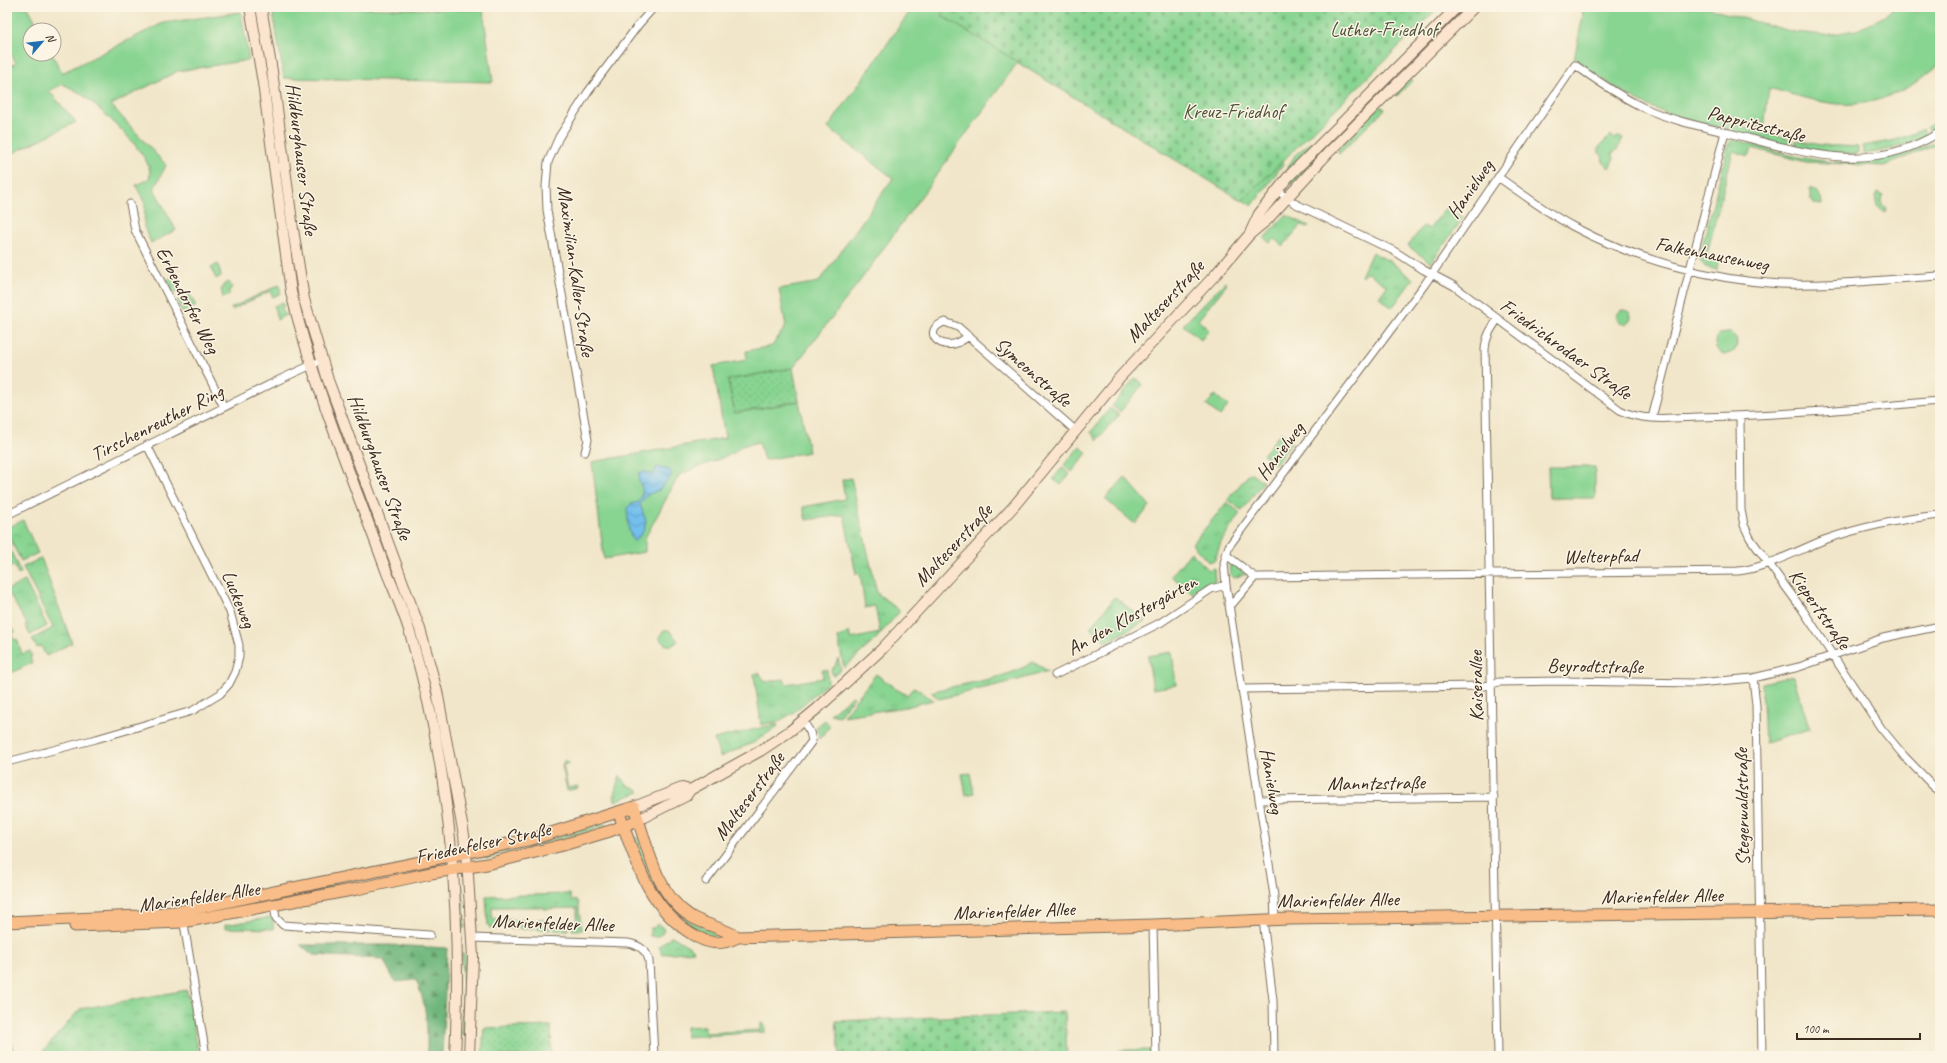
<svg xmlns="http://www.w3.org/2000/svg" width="1947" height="1063" font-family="Caveat,sans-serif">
<defs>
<pattern id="grass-tufts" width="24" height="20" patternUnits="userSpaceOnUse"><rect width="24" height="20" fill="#88d491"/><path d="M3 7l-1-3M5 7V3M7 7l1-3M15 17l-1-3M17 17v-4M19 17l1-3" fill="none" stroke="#76b67d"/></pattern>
<pattern id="forest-firs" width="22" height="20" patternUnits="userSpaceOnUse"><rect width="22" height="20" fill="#6eb67b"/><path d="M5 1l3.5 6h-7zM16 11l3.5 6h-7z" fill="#5c9464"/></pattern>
<pattern id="cemetery-stones" width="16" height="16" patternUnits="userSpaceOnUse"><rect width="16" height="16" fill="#88d491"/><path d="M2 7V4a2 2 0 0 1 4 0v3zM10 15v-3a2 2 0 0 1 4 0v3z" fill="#76b67d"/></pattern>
<pattern id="garden-dots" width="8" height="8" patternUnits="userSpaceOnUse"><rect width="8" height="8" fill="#88d491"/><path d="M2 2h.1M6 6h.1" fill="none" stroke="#76b67d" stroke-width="1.8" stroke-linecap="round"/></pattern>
<pattern id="water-waves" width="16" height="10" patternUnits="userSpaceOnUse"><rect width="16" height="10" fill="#73bfed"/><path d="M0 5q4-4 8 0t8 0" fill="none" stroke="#609bbf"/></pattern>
</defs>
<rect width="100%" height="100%" fill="#fcf5e5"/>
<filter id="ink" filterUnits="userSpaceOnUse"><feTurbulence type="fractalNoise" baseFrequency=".025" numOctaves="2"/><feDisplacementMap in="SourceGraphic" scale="8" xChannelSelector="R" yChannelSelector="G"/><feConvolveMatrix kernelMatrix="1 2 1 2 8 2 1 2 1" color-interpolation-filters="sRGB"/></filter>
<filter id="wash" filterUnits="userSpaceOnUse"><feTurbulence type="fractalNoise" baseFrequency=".012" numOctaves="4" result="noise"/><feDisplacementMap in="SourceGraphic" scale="16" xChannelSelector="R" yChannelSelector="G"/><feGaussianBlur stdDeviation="0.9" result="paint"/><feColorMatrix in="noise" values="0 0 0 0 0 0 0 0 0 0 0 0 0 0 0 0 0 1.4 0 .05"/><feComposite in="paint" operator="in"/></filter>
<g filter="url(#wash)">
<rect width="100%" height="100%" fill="#f1e6c9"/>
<!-- grass -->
<path fill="url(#grass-tufts)" stroke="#627f58" d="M1451,21H1453L1390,85L1389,83Z
M1408,78L1413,80L1397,96L1395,91Z
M1372,100H1374L1326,148V147Z
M1380,106L1385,109L1339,154L1337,150Z
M1940,119V129L1931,134L1927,127Z
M1734,124L1791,139L1792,140L1789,146L1732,131Z
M1923,129L1926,136C1906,146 1886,151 1864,154L1862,146L1896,140Z
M1732,140C1749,141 1768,150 1785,154C1844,168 1884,164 1940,140V149L1938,144L1884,166L1806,162L1752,148L1749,156L1733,151L1706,257L1718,260L1717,270L1705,267L1699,258L1729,143Z
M1796,140L1821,145L1858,147V154H1835L1796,148Z
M1311,142L1312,144L1285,173L1295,155Z
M1318,154H1320L1293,184L1289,181Z
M1281,161L1284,163L1252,206L1241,199Z
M1446,208L1463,218L1431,263L1408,246L1423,226L1429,229Z
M1286,215L1309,226L1307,228L1301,225L1283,246L1274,239L1270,243L1264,238Z
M1372,252L1391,262L1413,279L1392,308L1379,297L1387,286L1367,272L1363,277L1361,276Z
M218,264L221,276L216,279L211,268Z
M173,277L180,290L174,293L167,280Z
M229,282L232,288L229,290V295L223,298L221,289L224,287L223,285Z
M1225,282L1227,284L1198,320L1209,330L1201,340L1183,325Z
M279,285L281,293L273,297L270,291L232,310L231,308Z
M190,295L196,306L183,313L177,301Z
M283,302L284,306L282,307L283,313H285L286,315L277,320L274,306Z
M1135,378L1143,384L1120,412L1112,406Z
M332,402L379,529L377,530L330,403Z
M1110,408L1119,415L1097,440L1091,432Z
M1080,446L1087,453L1072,472L1064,465Z
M1062,468L1070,474L1061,485L1053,479Z
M1250,473L1263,482L1242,511L1228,499Z
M851,478L877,593L900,611L874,641L844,668L838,638L849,632L851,639L880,633L875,606L865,608L860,573L856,574L844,515L806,520L803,507L845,499L842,480Z
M1227,502L1240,513L1221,542L1215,560L1208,562L1192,544Z
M23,520L38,553L21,561L7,533V528Z
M7,543L21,573L18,574L14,565L7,568Z
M385,544L416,629L430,680H428L413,626L383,545Z
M1191,552L1209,570L1214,568L1215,581L1203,585L1192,593L1171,576Z
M41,558L72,643L46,656L41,646L37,648L32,639L53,628L23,567Z
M1229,561L1247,574L1234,578L1230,575Z
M25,581L47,626L30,635L25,625L27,624L7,590Z
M1115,597L1145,621L1107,642L1090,628Z
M7,619L12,630L14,629L15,632L11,634L14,640L17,639L22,654L30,651L32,656L30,657L32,663L7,675Z
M838,658L841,670L833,676L831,670L835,666Z
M1033,662L1048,671L1022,679L939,699L931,692C965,682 1003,681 1033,662Z
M822,670H827L828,683L793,713L779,721L761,725L754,674L759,673L766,682L784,679L786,684L823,678Z
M876,674L896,689L907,695L914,687L933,700L906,707L843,716Z
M852,696L854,697L839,716L830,714Z
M825,720L830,726L820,739L816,727Z
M777,724L778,726L755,742L720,757L714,739Z
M565,760L569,763L563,765L568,788L578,786V788L567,791L562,765Z
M620,775L625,783L640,792L615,801L614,794Z
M605,823L606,826L590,831L486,859V856L522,848Z
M638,837L678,911L675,916C654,894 644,867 633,839Z
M341,883L343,885V887L277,898L278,897Z
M459,887H462L465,928H462Z
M570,894L571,900H576L578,902L582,930H572V921H577V908L543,909V907H492V919H499V928H490L488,925L486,896Z
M272,917L274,929L225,928V925Z
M685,917L702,927L726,936L725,937C708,936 696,931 681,922Z
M503,919L517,920V929L503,928Z
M537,919H543V922H551V930L537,929Z
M520,920H533V929H520Z
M568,921V930H555V922Z
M658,924L663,928L664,931L657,937L650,936V928H654Z
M672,936L693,949L694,951L662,954L659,946Z
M461,954H465C465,981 468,1008 466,1035L461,1034L463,987Z
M187,990L199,1056H39L80,1009Z
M761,1023L765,1025V1032L686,1037V1027L705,1026V1033L761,1030Z"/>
<!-- forest -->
<path fill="url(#forest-firs)" stroke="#54704c" d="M300,945H389L447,948L442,1056H427C427,1026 428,1009 416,980L395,982L383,959L314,955Z"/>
<!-- cemetery -->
<path fill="url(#cemetery-stones)" stroke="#627f58" d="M945,7H1439L1242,201L942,16Z
M1065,1012L1067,1056H840L836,1021Z"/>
<!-- park -->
<path fill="#88d491" stroke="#627f58" d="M18,7H28L40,30H30V54H52L62,73L163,23L241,12L249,60L178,71L111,105L166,165L154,189L176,230L151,243L144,227L145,204L136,185C141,183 149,181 150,175C153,155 99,108 84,96C78,91 70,88 63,84L49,91L76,122L7,156V68L16,63L7,46V13Z
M272,7L483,10L493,82L284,78Z
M913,7H945L942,16L1018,62L863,277L793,368L728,380L735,413L799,401L809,452L764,460L759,442L741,446L734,453L679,475L645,538V552L604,559L592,462L725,438L713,366L747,360L746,351L772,346L786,326L779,289L819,282L893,178L828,128Z
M1581,7H1709L1717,11L1794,32L1825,35L1857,30L1883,17L1895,7H1911L1916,13L1922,7H1940V28L1937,31L1940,35V63C1913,89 1876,107 1838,104C1815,102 1791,94 1769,88L1764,128L1732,120L1729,130C1701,123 1671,117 1644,104C1619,92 1597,75 1574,60L1583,15Z
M1611,135L1614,139L1618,137L1623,138L1617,150L1612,154L1614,158L1609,168L1603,162L1602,155L1599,153V147Z
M1810,188C1818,192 1822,196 1822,205L1814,204L1810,199Z
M1877,193L1883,196C1881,201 1882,205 1887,208L1885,213L1877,206L1875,197Z
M1617 317a7 7 0 1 1 14 0a7 7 0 1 1-14 0Z
M1715 343a11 11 0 1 1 22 0a11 11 0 1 1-22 0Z
M1215,395L1228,406L1220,416L1206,405Z
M1281,432L1292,442L1275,464L1263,455Z
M1548,467H1595V498H1549Z
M1125,477L1150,506L1135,524L1105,499Z
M664,630H669L678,641C671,648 663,646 659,637Z
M1172,652L1176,685L1153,689L1148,656Z
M1793,676L1810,729L1765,743L1762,683Z
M970,773L974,793L966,795L962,774Z
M10,1040L14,1052L7,1055V1041Z
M1120,1050H1150V1056H1120Z"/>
<!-- garden -->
<path fill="url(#garden-dots)" stroke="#627f58" d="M793,368L799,401L735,413L728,380Z
M551,1026L552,1056H482L484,1028Z"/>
<!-- water -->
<path fill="url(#water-waves)" stroke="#577486" d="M657,467L670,470L672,475L659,490L647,495L640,504L646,521L644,530L636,540L633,541L629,531L627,508L631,504L639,502C648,484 636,487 639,473L644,471L653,475Z"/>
</g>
<g filter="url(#ink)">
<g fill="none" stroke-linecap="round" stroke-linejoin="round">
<!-- minor casing -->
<g stroke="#7b6c5a" stroke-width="9">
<path id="minor" d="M1498,177C1523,194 1547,213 1574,227C1634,259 1711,280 1780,284C1833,286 1887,279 1940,276
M1277,190L1294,203L1394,251L1424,270L1454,286L1620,410C1643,422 1672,418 1697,417C1778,416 1859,408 1940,401
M130,204L135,230L224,407
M968,337C964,339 959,343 954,344C936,348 923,329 945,322L958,327L1076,431
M1740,417L1741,510L1744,525L1750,538L1802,609L1881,728L1904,756L1940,793
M1652,418L1725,132
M585,452L588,440L547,210L546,186L548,162L559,137L588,92L639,24L654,7
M7,515L283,378L316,363
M1225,555L1229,557L1255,577H1259L1738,571C1763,569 1799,550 1824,540C1861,527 1900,519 1940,515
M1228,603H1233L1255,577
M1055,675L1160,623L1211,589L1226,585
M1753,678L1756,705L1762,1056
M1242,689L1484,686L1499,682L1560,681L1698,683L1753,678L1799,667L1883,638L1940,626
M7,762L96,739L192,711L220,694L229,684L235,672L239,657V645L230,612L147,445
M1259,800L1494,797
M706,881L812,741L810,732L803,721
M274,905L276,918L283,925L430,935
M183,918L206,1056
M1275,919L1274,896L1226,585L1224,563L1229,546L1425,284L1575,65C1596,80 1618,95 1642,107C1670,120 1699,126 1729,133C1802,152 1869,177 1940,132
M1263,920L1273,1000L1274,1056
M1153,925L1156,1056
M472,938L628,943C639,945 647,950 649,961L654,1056
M1498,1056L1485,349C1486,336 1491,329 1498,319"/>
</g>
<!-- secondary casing -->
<g stroke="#7b6c5a" stroke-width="12">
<path id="secondary" d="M250,7L263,83L291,292C314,388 353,480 387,573C396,595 406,617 412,640C451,772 462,919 455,1056
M261,7L272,71L293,229L304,299L328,380L420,629L437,691L464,835L468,875L473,957L469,1056
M1251,231L1259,214L1288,177L1457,7
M634,807L682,788L690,790
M638,820L686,796L690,790L760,751L790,731L818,708L882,649L1014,506L1120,377L1216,274L1249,235L1267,220L1327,154L1474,7"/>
</g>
<!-- primary casing -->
<g stroke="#7b6c5a" stroke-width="13">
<path id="primary" d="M619,813C635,859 648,907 692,934C708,944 720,946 738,937L1153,925L1289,919L1940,910
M7,922L138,916L182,911L532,839L634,807C647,844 655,893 690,916C705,925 723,928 738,937
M75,926L183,922L357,889L431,873L487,864L563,845L610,831L638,820"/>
</g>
<!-- minor -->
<use href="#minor" stroke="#fff" stroke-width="7"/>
<!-- secondary -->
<use href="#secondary" stroke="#fce5cf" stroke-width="10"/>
<!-- primary -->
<use href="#primary" stroke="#f8bd88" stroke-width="11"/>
</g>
</g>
<g text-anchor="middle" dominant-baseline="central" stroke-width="3" stroke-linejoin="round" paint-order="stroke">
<!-- park labels -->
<g font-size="20" fill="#4e543b" stroke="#fcf5e5">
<text x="1384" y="29">Luther-Friedhof</text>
<text x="1233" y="111">Kreuz-Friedhof</text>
</g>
<!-- street labels -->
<g font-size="20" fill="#3b2a1e" stroke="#fcf5e5">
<text transform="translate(1756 124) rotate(14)">Pappritzstraße</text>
<text transform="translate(302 159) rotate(83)">Hildburghauser Straße</text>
<text transform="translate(1470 189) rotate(-55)">Hanielweg</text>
<text transform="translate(1712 254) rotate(11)">Falkenhausenweg</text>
<text transform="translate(576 271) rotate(82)">Maximilian-Kaller-Straße</text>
<text transform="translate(188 300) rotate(63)">Erbendorfer Weg</text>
<text transform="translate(1165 301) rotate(-47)">Malteserstraße</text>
<text transform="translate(1566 349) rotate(36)">Friedrichrodaer Straße</text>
<text transform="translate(1033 372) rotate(41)">Symeonstraße</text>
<text transform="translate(157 423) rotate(-27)">Tirschenreuther Ring</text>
<text transform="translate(1280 451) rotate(-53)">Hanielweg</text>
<text transform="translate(380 467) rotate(70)">Hildburghauser Straße</text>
<text transform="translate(953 545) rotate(-47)">Malteserstraße</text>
<text transform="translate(1601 556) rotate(-1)">Welterpfad</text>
<text transform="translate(239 599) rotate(68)">Luckeweg</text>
<text transform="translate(1820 609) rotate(55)">Kiepertstraße</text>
<text transform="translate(1132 615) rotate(-29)">An den Klostergärten</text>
<text transform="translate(1595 666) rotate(1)">Beyrodtstraße</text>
<text transform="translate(1476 686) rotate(-91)">Kaiserallee</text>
<text transform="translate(1272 781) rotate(81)">Hanielweg</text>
<text transform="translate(1376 783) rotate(-1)">Manntzstraße</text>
<text transform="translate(749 796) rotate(-53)">Malteserstraße</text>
<text transform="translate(1742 807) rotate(-91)">Stegerwaldstraße</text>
<text transform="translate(483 843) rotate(-12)">Friedenfelser Straße</text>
<text transform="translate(1662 896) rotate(-1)">Marienfelder Allee</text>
<text transform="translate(199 897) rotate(-8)">Marienfelder Allee</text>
<text transform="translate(1338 900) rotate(-1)">Marienfelder Allee</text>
<text transform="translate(1014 911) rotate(-2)">Marienfelder Allee</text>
<text transform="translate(553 923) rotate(2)">Marienfelder Allee</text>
</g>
</g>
<!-- margin -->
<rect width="1947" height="1063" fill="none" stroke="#fcf5e5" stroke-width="24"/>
<!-- north arrow -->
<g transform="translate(42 42) rotate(62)"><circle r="19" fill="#fcf5e5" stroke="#afa495"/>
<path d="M0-3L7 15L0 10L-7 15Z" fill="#1f6fb2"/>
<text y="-6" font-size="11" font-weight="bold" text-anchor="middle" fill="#3b2a1e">N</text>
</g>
<!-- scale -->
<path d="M1797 1033v6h123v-6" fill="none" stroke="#3b2a1e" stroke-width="2"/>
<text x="1803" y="1033" font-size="12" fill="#3b2a1e" stroke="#fcf5e5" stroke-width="3" paint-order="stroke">100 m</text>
</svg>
